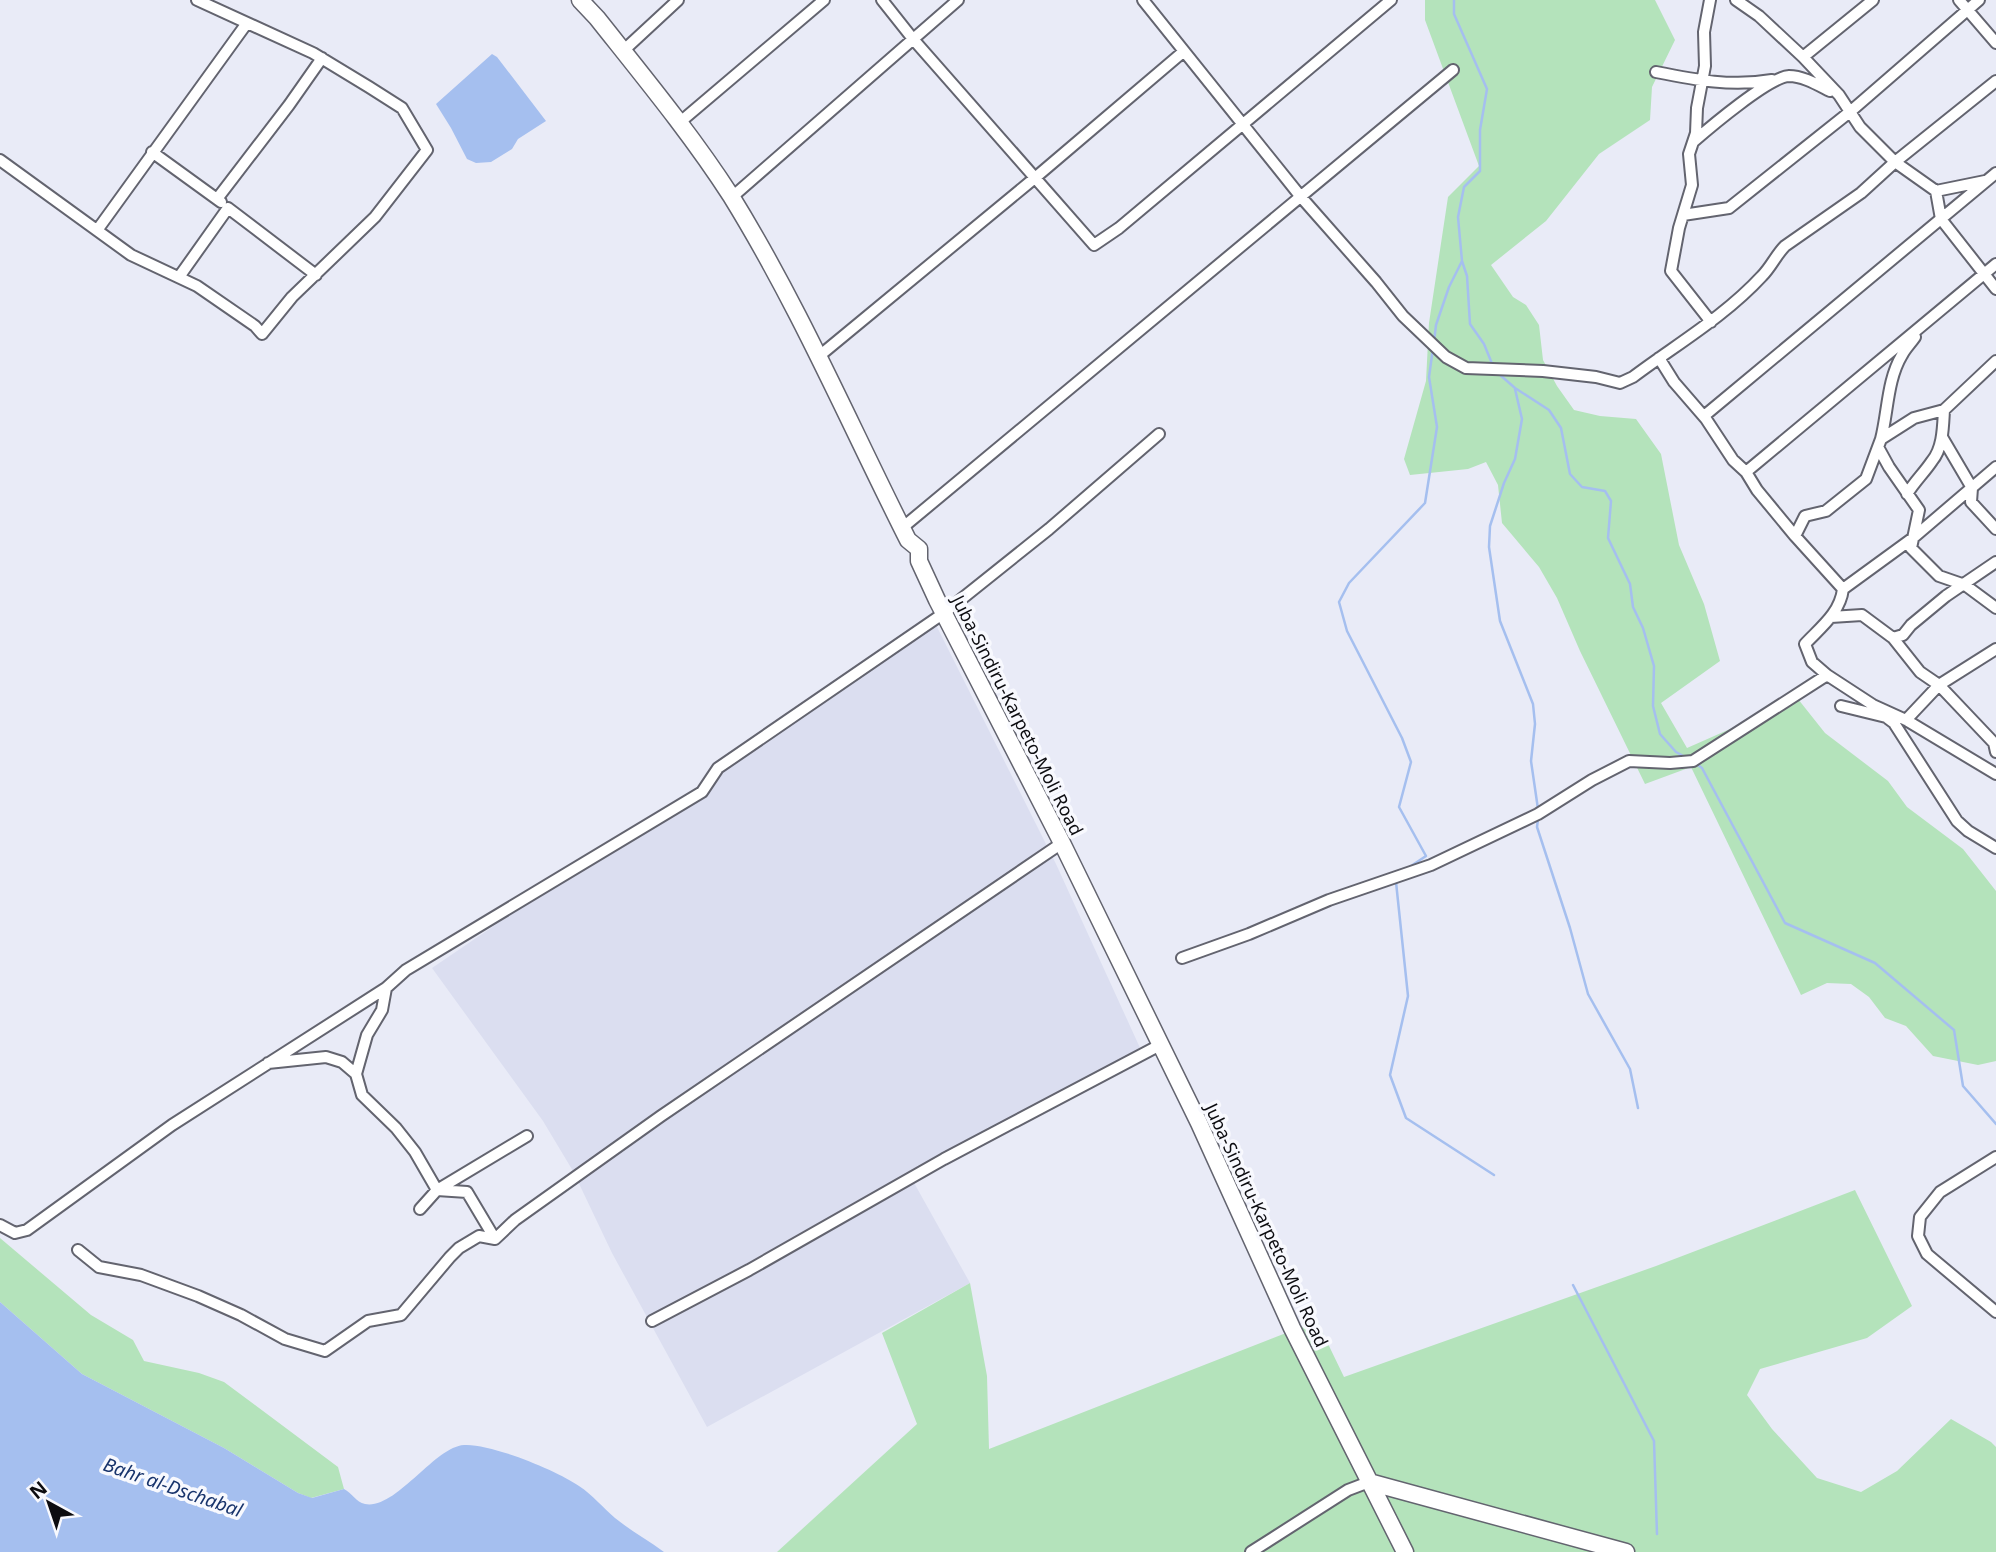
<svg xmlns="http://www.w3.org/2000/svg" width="1996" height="1552" font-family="'Noto Sans',sans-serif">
<rect width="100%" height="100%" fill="#e9ebf7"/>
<!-- built -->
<path fill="#dbdef0" d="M936,625L1056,864L1141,1050L913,1181L970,1283L707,1427L612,1253L573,1171L543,1121L432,968Z"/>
<!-- green -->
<path fill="#b4e3bb" d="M1425,0H1655L1675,40L1652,87L1650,120L1599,154L1546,221L1491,265L1513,297L1526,305L1539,325L1543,360L1557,386L1574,410L1600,416L1636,419L1661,454L1679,545L1704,604L1720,661L1661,703L1687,748L1798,699L1825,733L1888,781L1907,807L1963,849L1996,891V1061L1978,1065L1933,1056L1906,1026L1885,1018L1869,997L1851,984L1827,983L1801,995L1691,767L1645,784L1580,651L1557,598L1539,567L1502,523L1498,485L1486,462L1468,469L1410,475L1404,459L1426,381L1429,323L1448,197L1479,166L1425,20Z
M1855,1190L1912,1306L1867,1338L1760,1369L1747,1395L1772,1429L1817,1478L1861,1492L1897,1471L1951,1419L1991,1442L1996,1447V1552H777L917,1424L882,1333L970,1283L987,1376L989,1449L1317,1321L1344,1377L1656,1266Z
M0,1238L91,1315L133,1340L144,1361L199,1373L224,1382L338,1467L344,1489L311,1498L298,1493L224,1448L82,1374L0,1302Z"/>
<!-- water -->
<path fill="#a5bfef" d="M492,54L497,57L546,121L518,139L512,149L491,162L476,163L467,159L451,128L436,104Z
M0,1302L82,1374L224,1448L298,1493L312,1498L344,1489C352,1493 356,1502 365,1504C396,1510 434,1447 464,1445C490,1443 558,1471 579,1486C593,1495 603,1508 615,1518C631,1531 648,1540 664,1552H0Z"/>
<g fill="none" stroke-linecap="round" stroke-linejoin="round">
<!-- stream -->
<path stroke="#a5bfef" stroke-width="2.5" d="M1462,261L1467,276L1470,324L1484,344L1493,366
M1434,342L1436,325L1449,287L1462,261L1458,217L1464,187L1480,171V130L1487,89L1454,14V0
M1499,374L1515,388L1549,410L1561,428L1570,474L1582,487L1605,491L1611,501L1608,538L1630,584L1633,607L1643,628L1654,666L1653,706L1660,734L1676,752L1687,758
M1515,389L1522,419L1515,459L1504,483L1490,526L1489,547L1500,621L1533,704L1535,724L1531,761L1538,809
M1695,763L1702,768L1785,923L1875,963L1954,1030L1963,1086L1996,1124
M1538,819L1537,827L1570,928L1588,994L1630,1069L1638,1108
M1408,868L1426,856L1399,807L1411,762L1402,738L1347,631L1339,602L1349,583L1425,503L1437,427L1429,377L1433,348
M1396,882L1408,996L1390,1075L1406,1118L1494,1175
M1573,1285L1654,1441L1657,1534"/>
<!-- minor casing -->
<g stroke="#63646f" stroke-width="14">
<path id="minor" d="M882,0L913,39L1094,245L1119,228L1391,0
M1143,0L1301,197L1376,282L1403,316L1446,357L1466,368L1543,371L1596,377L1620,383L1633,377C1677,344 1724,317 1762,276C1771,267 1776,255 1785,246L1861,193L1895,162L1996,81
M1710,0L1704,32L1705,66L1697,108L1696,133L1689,154L1692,185L1679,228L1671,271L1711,322
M1736,0L1759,16L1803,57L1839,95L1860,127L1895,162L1936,191L1941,219L1996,289
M1959,0L1996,43
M623,51L678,0
M1803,57L1873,0
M1656,72C1696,80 1732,87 1772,80
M679,123L824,0
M1693,142C1709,128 1769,77 1789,76C1803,76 1818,85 1830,91
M152,152L221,202
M0,160L131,255L197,286L255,326L262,334L292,297L375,217L427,150L402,108L369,87L313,53L197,0
M1936,191L1985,181
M731,198L958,0
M217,199L289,105L322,58
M1683,215L1729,208L1851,111L1979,0
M98,229L247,23
M179,277L228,208L316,275
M818,357L1036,177L1183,52
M1659,358L1674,382L1706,419L1733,460L1746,472L1757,490L1795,536
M1996,361L1944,410L1914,418L1881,439L1866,479L1826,511L1805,516L1795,536L1843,589C1840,613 1821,627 1805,644L1812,662L1827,675L1873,705L1906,720L1996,774
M1704,416L1996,173
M1942,437L1972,488L1971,502L1996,529
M1881,439C1888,412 1887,380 1902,355C1905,349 1911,343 1915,337
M1878,447L1889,467L1919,510L1911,548L1939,576L1965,585L1996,608
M1746,472L1996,264
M1907,494C1915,481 1924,473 1932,461C1943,448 1943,427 1944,410
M902,528L1453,70
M1843,589L1913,538L1996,467
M1831,617L1862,615L1893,638L1903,635L1911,625L1946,596L1996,562
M1893,638L1920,672L1939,685L1994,743L1996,752
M1841,706L1886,717L1894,723L1957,821L1968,831L1996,848
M1906,720L1939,685L1996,649
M1182,958L1249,934L1329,900L1431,865L1538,814L1592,780L1629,761L1670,763L1693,761L1827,675
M268,1063L326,1057L342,1062L356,1074L362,1095L396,1128L415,1152L437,1190L467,1192L495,1239
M356,1074L367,1035L382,1010L386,988
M1996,1157L1940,1192L1920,1217L1918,1236L1927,1254L1996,1312
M420,1209L437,1190L527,1136
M0,1225L15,1233L27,1230L172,1125L386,988L406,970L702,792L718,768L944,613L1049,529L1159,434
M78,1250L99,1267L141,1275L198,1296L241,1315L285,1339L325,1351L368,1321L401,1315L450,1257L459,1248L479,1236L495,1239L515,1220L661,1116L1062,843
M652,1321L749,1270L944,1159L1160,1045
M1251,1552L1348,1490L1369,1482"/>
</g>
<!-- secondary casing -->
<g stroke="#63646f" stroke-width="19">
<path id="secondary" d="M580,0L597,18C643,76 691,134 731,196C799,306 850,425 908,540L919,549V561L937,600L1062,843L1199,1123L1292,1328L1405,1552
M1369,1482L1626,1552"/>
</g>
<!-- minor -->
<use href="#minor" stroke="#fff" stroke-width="10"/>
<!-- secondary -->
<use href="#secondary" stroke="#fff" stroke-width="16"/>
</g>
<g text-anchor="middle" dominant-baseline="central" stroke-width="7" stroke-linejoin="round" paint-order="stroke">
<!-- street labels -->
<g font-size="18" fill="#0c0c10" stroke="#f8f9fe">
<text transform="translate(1018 715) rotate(63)">Juba-Sindiru-Karpeto-Moli Road</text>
<text transform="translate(1267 1225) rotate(65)">Juba-Sindiru-Karpeto-Moli Road</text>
</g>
<!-- water labels -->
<g font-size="19" font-style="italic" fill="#18346c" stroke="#f8f9fe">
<text transform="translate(173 1487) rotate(19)">Bahr al-Dschabal</text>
</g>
</g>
<!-- north arrow -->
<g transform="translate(49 1503) rotate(320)" stroke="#f8f9fe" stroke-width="5" paint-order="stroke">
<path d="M0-5L12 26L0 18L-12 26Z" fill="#0c0c10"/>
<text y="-10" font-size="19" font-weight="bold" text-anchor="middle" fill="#0c0c10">N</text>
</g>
</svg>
